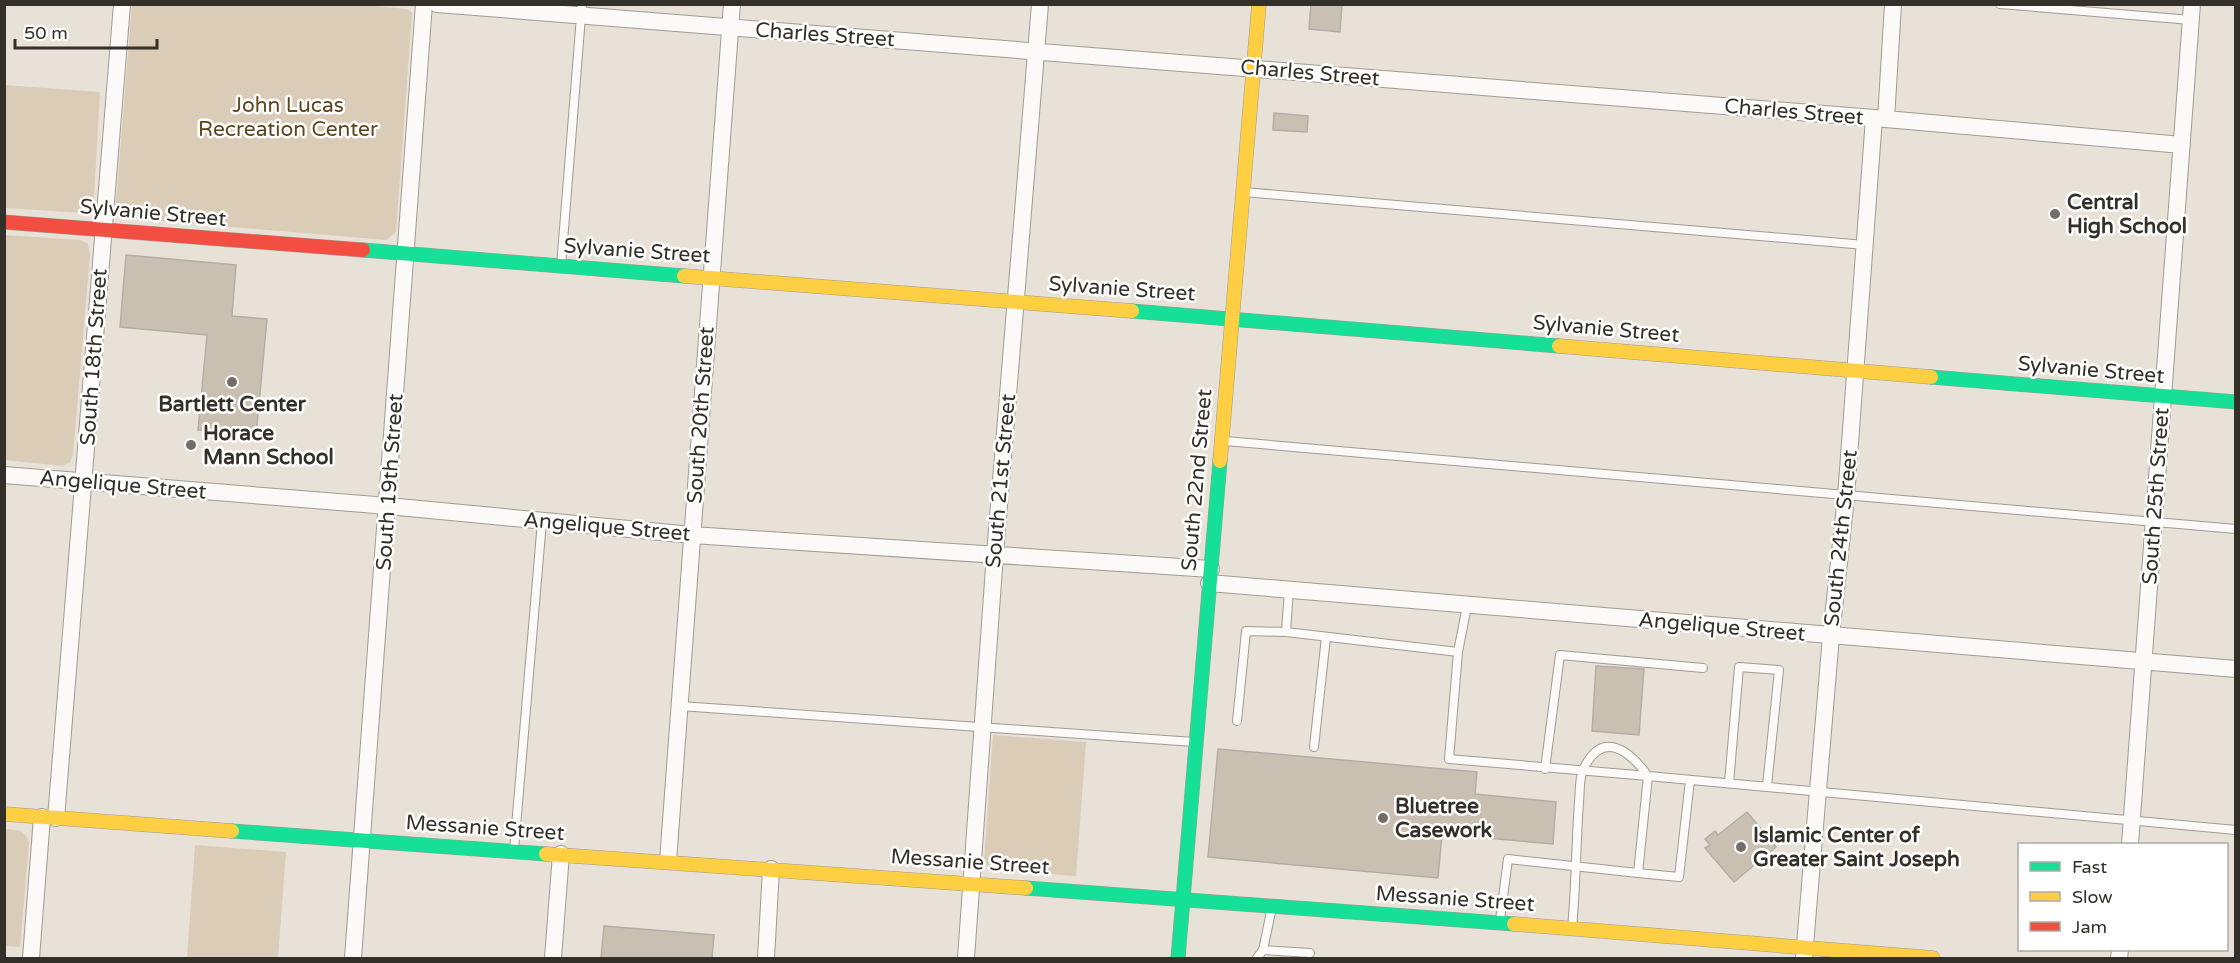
<svg xmlns="http://www.w3.org/2000/svg" width="2240" height="963" font-family="'Varela Round',sans-serif">
<rect width="100%" height="100%" fill="#e8e1d7"/>
<!-- green -->
<path fill="#daccb7" d="M353,4L407,9L412,13L396,232L386,240L125,218L117,212L116,202L132,5Z
M5,85L100,92L94,198L90,209L83,213L5,208Z
M4,235L81,240L88,244L90,254L73,455L70,462L63,466L5,460Z
M993,735L1086,742L1076,876L997,870L988,867L984,862Z
M5,829C17,830 25,829 29,843L20,947L5,946Z
M195,845L286,852L278,958H187Z"/>
<!-- building -->
<path fill="#cac0b2" stroke="#b4aea7" stroke-width="1.5" d="M1311,4H1342L1340,32L1309,29Z
M1274,113L1308,116L1307,132L1273,130Z
M126,255L236,265L232,316L267,319L256,435L198,430L207,335L120,327Z
M1596,666L1644,669L1639,735L1592,731Z
M1218,749L1477,772L1475,794L1556,802L1553,844L1442,834L1438,878L1208,857Z
M1747,812L1776,847L1734,882L1705,848L1710,845L1705,839L1715,831L1718,835Z
M604,926L714,935L712,958H601Z"/>
<g fill="none" stroke-linecap="round" stroke-linejoin="round">
<!-- lane casing -->
<g stroke="#a09b93" stroke-width="10">
<path id="lane" d="M2000,4L2191,20
M1244,192L1865,245
M561,266L582,4
M1225,441L2236,529
M1289,590L1286,632L1458,652L1449,759L1648,776L1638,873L1508,859L1500,920
M1458,652L1467,606
M680,706L1194,742
M1237,721L1246,631L1286,632
M1314,747L1326,637
M1545,769L1560,655L1703,668
M1729,783L1739,667L1779,670L1767,786
M514,850L542,521
M1638,873L1679,877L1690,780
M1572,928C1576,886 1576,844 1579,802C1580,793 1579,779 1583,770C1602,729 1629,750 1648,776L2236,830
M1263,950L1310,953
M1257,958L1263,950L1272,907"/>
</g>
<!-- street casing -->
<g stroke="#a09b93" stroke-width="18">
<path id="street" d="M437,4L1874,118L2182,145
M1886,119L1893,4
M4,475L388,506L692,535L1211,569
M1209,583L2236,669
M56,818L122,4
M2130,844L2192,4
M668,861L732,4
M1804,957L1831,636L1846,497L1874,118
M31,958L42,817
M353,958L424,4
M553,958L561,854
M766,958L771,869
M966,958L995,554L1040,4
M2119,958L2120,950"/>
</g>
<!-- fast casing -->
<g stroke="#a09b93" stroke-width="15">
<path id="fast" d="M363,250L684,276
M1132,311L1559,346
M1931,377L2236,402
M232,831L546,854
M1026,888L1514,924
M1178,958L1220,461"/>
</g>
<!-- slow casing -->
<g stroke="#a09b93" stroke-width="15">
<path id="slow" d="M684,276L1132,311
M1559,346L1931,377
M1220,461L1259,4
M4,814L232,831
M546,854L1026,888
M1514,924L1933,958"/>
</g>
<!-- jam casing -->
<g stroke="#a09b93" stroke-width="15">
<path id="jam" d="M4,222L363,250"/>
</g>
<!-- lane -->
<use href="#lane" stroke="#fcfaf9" stroke-width="8"/>
<!-- street -->
<use href="#street" stroke="#fcfaf9" stroke-width="16"/>
<!-- fast -->
<use href="#fast" stroke="#16e098" stroke-width="14"/>
<!-- slow -->
<use href="#slow" stroke="#ffcf43" stroke-width="14"/>
<!-- jam -->
<use href="#jam" stroke="#f24e42" stroke-width="14"/>
</g>
<!-- markers -->
<g fill="#726d66" stroke="#fff" stroke-width="2">
<circle cx="2055" cy="214" r="6"/>
<circle cx="232" cy="382" r="6"/>
<circle cx="191" cy="445" r="6"/>
<circle cx="1383" cy="818" r="6"/>
<circle cx="1741" cy="847" r="6"/>
</g>
<g text-anchor="middle" dominant-baseline="central" stroke-width="5" stroke-linejoin="round" paint-order="stroke">
<!-- street labels -->
<g font-size="21" fill="#332f29" stroke="#fff">
<text transform="translate(825 35) rotate(4)">Charles Street</text>
<text transform="translate(1310 73) rotate(5)">Charles Street</text>
<text transform="translate(1794 112) rotate(5)">Charles Street</text>
<text transform="translate(153 213) rotate(5)">Sylvanie Street</text>
<text transform="translate(637 251) rotate(4)">Sylvanie Street</text>
<text transform="translate(1122 289) rotate(4)">Sylvanie Street</text>
<text transform="translate(1606 329) rotate(5)">Sylvanie Street</text>
<text transform="translate(94 357) rotate(-86)">South 18th Street</text>
<text transform="translate(2091 370) rotate(5)">Sylvanie Street</text>
<text transform="translate(701 415) rotate(-86)">South 20th Street</text>
<text transform="translate(1197 480) rotate(-85)">South 22nd Street</text>
<text transform="translate(1001 481) rotate(-85)">South 21st Street</text>
<text transform="translate(390 482) rotate(-86)">South 19th Street</text>
<text transform="translate(123 485) rotate(5)">Angelique Street</text>
<text transform="translate(2156 496) rotate(-86)">South 25th Street</text>
<text transform="translate(607 527) rotate(5)">Angelique Street</text>
<text transform="translate(1841 538) rotate(-84)">South 24th Street</text>
<text transform="translate(1722 627) rotate(5)">Angelique Street</text>
<text transform="translate(485 828) rotate(4)">Messanie Street</text>
<text transform="translate(970 862) rotate(4)">Messanie Street</text>
<text transform="translate(1455 899) rotate(4)">Messanie Street</text>
</g>
<!-- park labels -->
<g font-size="21" fill="#5d451c" stroke="#fff">
<text x="288" y="105">John Lucas<tspan x="288" dy="24">Recreation Center</tspan></text>
</g>
<!-- poi labels -->
<g font-size="21" font-weight="bold" fill="#332f29" stroke="#fff" text-anchor="start">
<text x="2067" y="202">Central<tspan x="2067" dy="24">High School</tspan></text>
<text x="232" y="404" text-anchor="middle">Bartlett Center</text>
<text x="203" y="433">Horace<tspan x="203" dy="24">Mann School</tspan></text>
<text x="1395" y="806">Bluetree<tspan x="1395" dy="24">Casework</tspan></text>
<text x="1753" y="835">Islamic Center of<tspan x="1753" dy="24">Greater Saint Joseph</tspan></text>
</g>
</g>
<!-- border -->
<rect width="2240" height="963" fill="none" stroke="#332f29" stroke-width="12"/>
<!-- legend -->
<rect x="2018" y="843" width="210" height="108" fill="#ffffff" stroke="#adaca9" stroke-width="1.5"/>
<rect x="2030" y="862" width="30" height="9" fill="#16e098" stroke="#adaca9" stroke-width="1.5"/>
<text x="2072" y="873" font-size="18" fill="#332f29">Fast</text>
<rect x="2030" y="892" width="30" height="9" fill="#ffcf43" stroke="#adaca9" stroke-width="1.5"/>
<text x="2072" y="903" font-size="18" fill="#332f29">Slow</text>
<rect x="2030" y="922" width="30" height="9" fill="#f24e42" stroke="#adaca9" stroke-width="1.5"/>
<text x="2072" y="933" font-size="18" fill="#332f29">Jam</text>
<!-- scale -->
<path d="M15 39v9h142v-9" fill="none" stroke="#332f29" stroke-width="3"/>
<text x="24" y="39" font-size="18" fill="#332f29" stroke="#ffffff" stroke-width="4.5" paint-order="stroke">50 m</text>
</svg>
